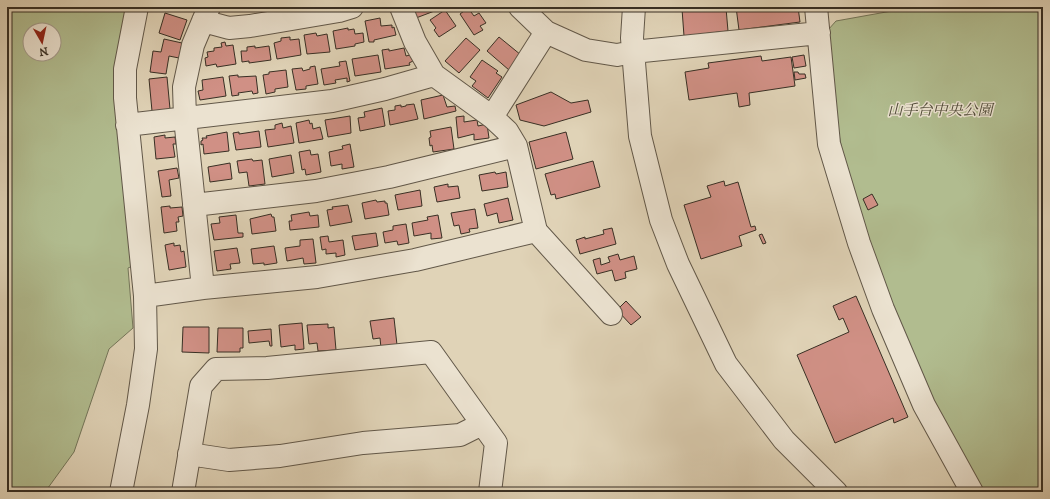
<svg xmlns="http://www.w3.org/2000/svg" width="1050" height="499" font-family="'IM FELL DW Pica','Noto Serif JP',serif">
<rect width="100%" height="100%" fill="#e0d3b7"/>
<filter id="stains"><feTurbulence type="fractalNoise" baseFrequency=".005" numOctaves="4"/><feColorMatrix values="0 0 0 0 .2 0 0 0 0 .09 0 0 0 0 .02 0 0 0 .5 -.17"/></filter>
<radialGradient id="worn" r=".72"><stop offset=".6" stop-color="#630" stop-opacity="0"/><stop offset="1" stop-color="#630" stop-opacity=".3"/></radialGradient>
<!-- green -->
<path fill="#b1bc8f" stroke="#74765a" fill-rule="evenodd" d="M7,7H127L133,266L128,268L133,328L109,349L74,452L45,492H7ZM30,30H54V54H30Z
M914,7H1043V492H982L930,394L888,297L845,168L832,95L828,30L836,21Z"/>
<!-- building -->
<path fill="#d09085" stroke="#382f24" d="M226,7H251L231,11L230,7Z
M414,7H445L416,18L413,10L415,9Z
M701,7H714V9L726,8L728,31L684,36L682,9Z
M736,7H798L800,22L739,30Z
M468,8L474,16L479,13L486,23L480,26L483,30L474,35L460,14Z
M445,10L456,26L439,37L434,30L436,28L430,20Z
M165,13L187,20L180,40L159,33Z
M380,18L381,26L392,25V28L394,27L396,35L374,40V42H369L365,21Z
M348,28V30L354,29L355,34L363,33L364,42L355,44V46L336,49L333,31Z
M316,33L317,36L327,34L330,52L307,54L304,35Z
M290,37V40L299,39L301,55L277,59L274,43L281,41V38Z
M499,37L521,55L509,70L487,51Z
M466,38L480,50L459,73L445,61Z
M164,39L182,43L179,58L169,56L166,74L150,72L153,51L161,52Z
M225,42L226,46L233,45L236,64L217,67L216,64L206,66L205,58L208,57L207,52L214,51V48L222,47L221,43Z
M255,46V48L269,46L271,60L249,63V61L242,62L241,51H247V47Z
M404,48L406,56L410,55L413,61L409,63L410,65L385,69L382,50L389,49V51Z
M378,55L381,72L355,76L352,59Z
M804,55L806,66L794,68L792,57Z
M761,56L762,61L791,57L795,86L749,93L750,105L739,107L737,93L689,100L685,72L709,68L708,63Z
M482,60L498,71L496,73L502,77L488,98L472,86L476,81L470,77Z
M346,61L350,81L347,82V78L335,80L336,83L324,85L321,69L340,66L339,62Z
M315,66L318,84L306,86V89L296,90L292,69L302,68L303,71L310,69V67Z
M286,70L288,87L275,89V92L266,94L263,75L269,74V72Z
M794,72H798L799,74H805L806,78L795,80Z
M238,75V77L256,76L258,93L253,94L252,91L238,93L239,95L232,96L229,76Z
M167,77L170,109L152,111L149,79Z
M223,77L226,96L200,100L198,91L203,90L202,80Z
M551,92L571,103L588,100L591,112L544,126L520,120L516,105Z
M443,95L447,107L455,106L456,111L424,119L421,100Z
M414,104L418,119L390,125L388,111L395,110V106L401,105V107L406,106V105Z
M382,108L385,126L360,131L358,118L365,117L364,112Z
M350,116L351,133L328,137L325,120Z
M464,116V122L477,120L478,126L487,124L489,138L474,140V134L458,138L456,117Z
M309,120L310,124L312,123L313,129L320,127L323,139L299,143L296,123Z
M282,123L283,128L291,126L294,143L268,147L265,130L275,129V125Z
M451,127L454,149L433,152L432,145L430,146L429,138L431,137L430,131Z
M259,131L261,147L236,150L233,133L239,132V134Z
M227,132L229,151L204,154L203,144L201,145V141L203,140L202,138H207L206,136Z
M566,132L573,159L536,169L529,142Z
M165,135V138L175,137L176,144H173L175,157L156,159L154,137Z
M350,144L354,167L342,169V164L331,166L329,152L343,149L342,146Z
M310,150L311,155L318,154L321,172L306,175L305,169L302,170L299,152Z
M291,155L294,173L272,177L269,159Z
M252,159L253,161L262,160L265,184L249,186L247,172L239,173L237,161Z
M593,161L600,187L556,199L555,194L551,195L545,174Z
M230,163L232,179L210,182L208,167Z
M177,168L179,178L169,180L171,196L162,197L158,171Z
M495,172L496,174L506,172L508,187L482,191L479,175Z
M724,181L725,186L738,182L751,227L755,226L756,230L739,236L742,246L701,259L684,205L711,197L707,186Z
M448,184V187L458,186L460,198L437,202L434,187Z
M420,190L422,206L398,210L395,195Z
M872,194L878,205L868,210L863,199Z
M508,198L513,220L499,223L497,213L487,216L484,204Z
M376,200L377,202L385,201V203H387L389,215L365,219L362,203Z
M348,205L352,222L330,226L327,210L333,209L332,207Z
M170,206V208L182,207L183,216L178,217L179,222H176L177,231L164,233L161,207Z
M475,209L478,228L469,229L470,232L461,234L459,225L454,226L451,213Z
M309,212L310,216L318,215L319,227L290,230L289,221H292L291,215Z
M271,214L272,217H274L276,231L252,234L250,219Z
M236,215L238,233H243V237L214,240L211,224L220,223L219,217Z
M438,215L442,238L431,239V233L414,236L412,223L428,220L427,217Z
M406,224L409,243L398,245L397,241L385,243L383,232L393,230V226Z
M612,228L616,244L580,254L576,240L585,237V239L604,234L603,230Z
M376,233L378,246L355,250L352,236Z
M762,234L766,243L763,244L759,235Z
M328,236L329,242L343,240L345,255L336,257V253L326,254V249L322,250L320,237Z
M313,239L316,263L304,264L303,258L287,261L285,248L300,246V240Z
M174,243V246L180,245L181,252L184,251L186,267L169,270L165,245Z
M274,246L277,263L264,265V263L253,264L251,249Z
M237,248L240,263L230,264L231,269L217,271L214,251Z
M618,254L620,260L634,256L637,269L625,272L626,278L615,281L612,270L597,274L593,260L600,258L601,265L610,262L608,257Z
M856,296L908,417L894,423L893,418L835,443L797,355L849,332L843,318L839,320L833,306Z
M626,301L641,317L631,325L617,310Z
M394,318L397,345L381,348L380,338L373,339L370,321Z
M302,323L304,349L295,350V345L281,347L279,325Z
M328,324V328L334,327L336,350L318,351L317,343L309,344L307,325Z
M183,327H209V353L182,352Z
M218,328H243V348H240V352H217Z
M271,329L272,346H270L269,341L249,343L248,331Z"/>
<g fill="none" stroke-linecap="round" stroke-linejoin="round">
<!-- minor casing -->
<g stroke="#625849" stroke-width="24">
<path id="minor" d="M209,7L193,45L184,87L185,118L203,288L317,277L415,260L536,231L516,146L507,131L492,117L434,75L415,42L401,7
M520,7L546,32L586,50L617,55L633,52L819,33
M634,7L632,38L640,136L661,220L678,264L726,364L784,440L836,492
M816,7L829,144L859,243L883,309L924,405L972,492
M203,21L229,28L250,26L339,11L352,7
M492,117L546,32
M127,125L332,101L385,89L434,75
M194,205L316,191L389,177L516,146
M536,231L611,314
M145,296L203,288
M189,454L229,460L280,456L363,443L460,435L482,424
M121,492L138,405L146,349L145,296L125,98V69L137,7
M183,492L201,386L216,369L267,368L431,352L496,443L490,492"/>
</g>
<!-- minor -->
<use href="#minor" stroke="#ebe2d0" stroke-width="22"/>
</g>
<g text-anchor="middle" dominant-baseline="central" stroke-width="3" stroke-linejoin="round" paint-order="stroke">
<!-- park labels -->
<g font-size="15" font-style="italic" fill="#504b39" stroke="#ebe2d0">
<text x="940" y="110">山手台中央公園</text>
</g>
</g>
<!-- margin -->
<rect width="1050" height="499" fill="none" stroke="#e0d3b7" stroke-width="24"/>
<rect x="8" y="8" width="1034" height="483" fill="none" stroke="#382f24" stroke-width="2"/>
<rect x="12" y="12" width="1026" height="475" fill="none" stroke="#382f24"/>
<!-- north arrow -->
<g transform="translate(42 42) rotate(171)"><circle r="19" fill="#ebe2d0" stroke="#a39a8b"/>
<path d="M0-3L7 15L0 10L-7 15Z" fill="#8f2418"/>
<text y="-6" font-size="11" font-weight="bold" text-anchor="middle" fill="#382f24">N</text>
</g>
<rect width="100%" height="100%" filter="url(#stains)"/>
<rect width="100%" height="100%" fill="url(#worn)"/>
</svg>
